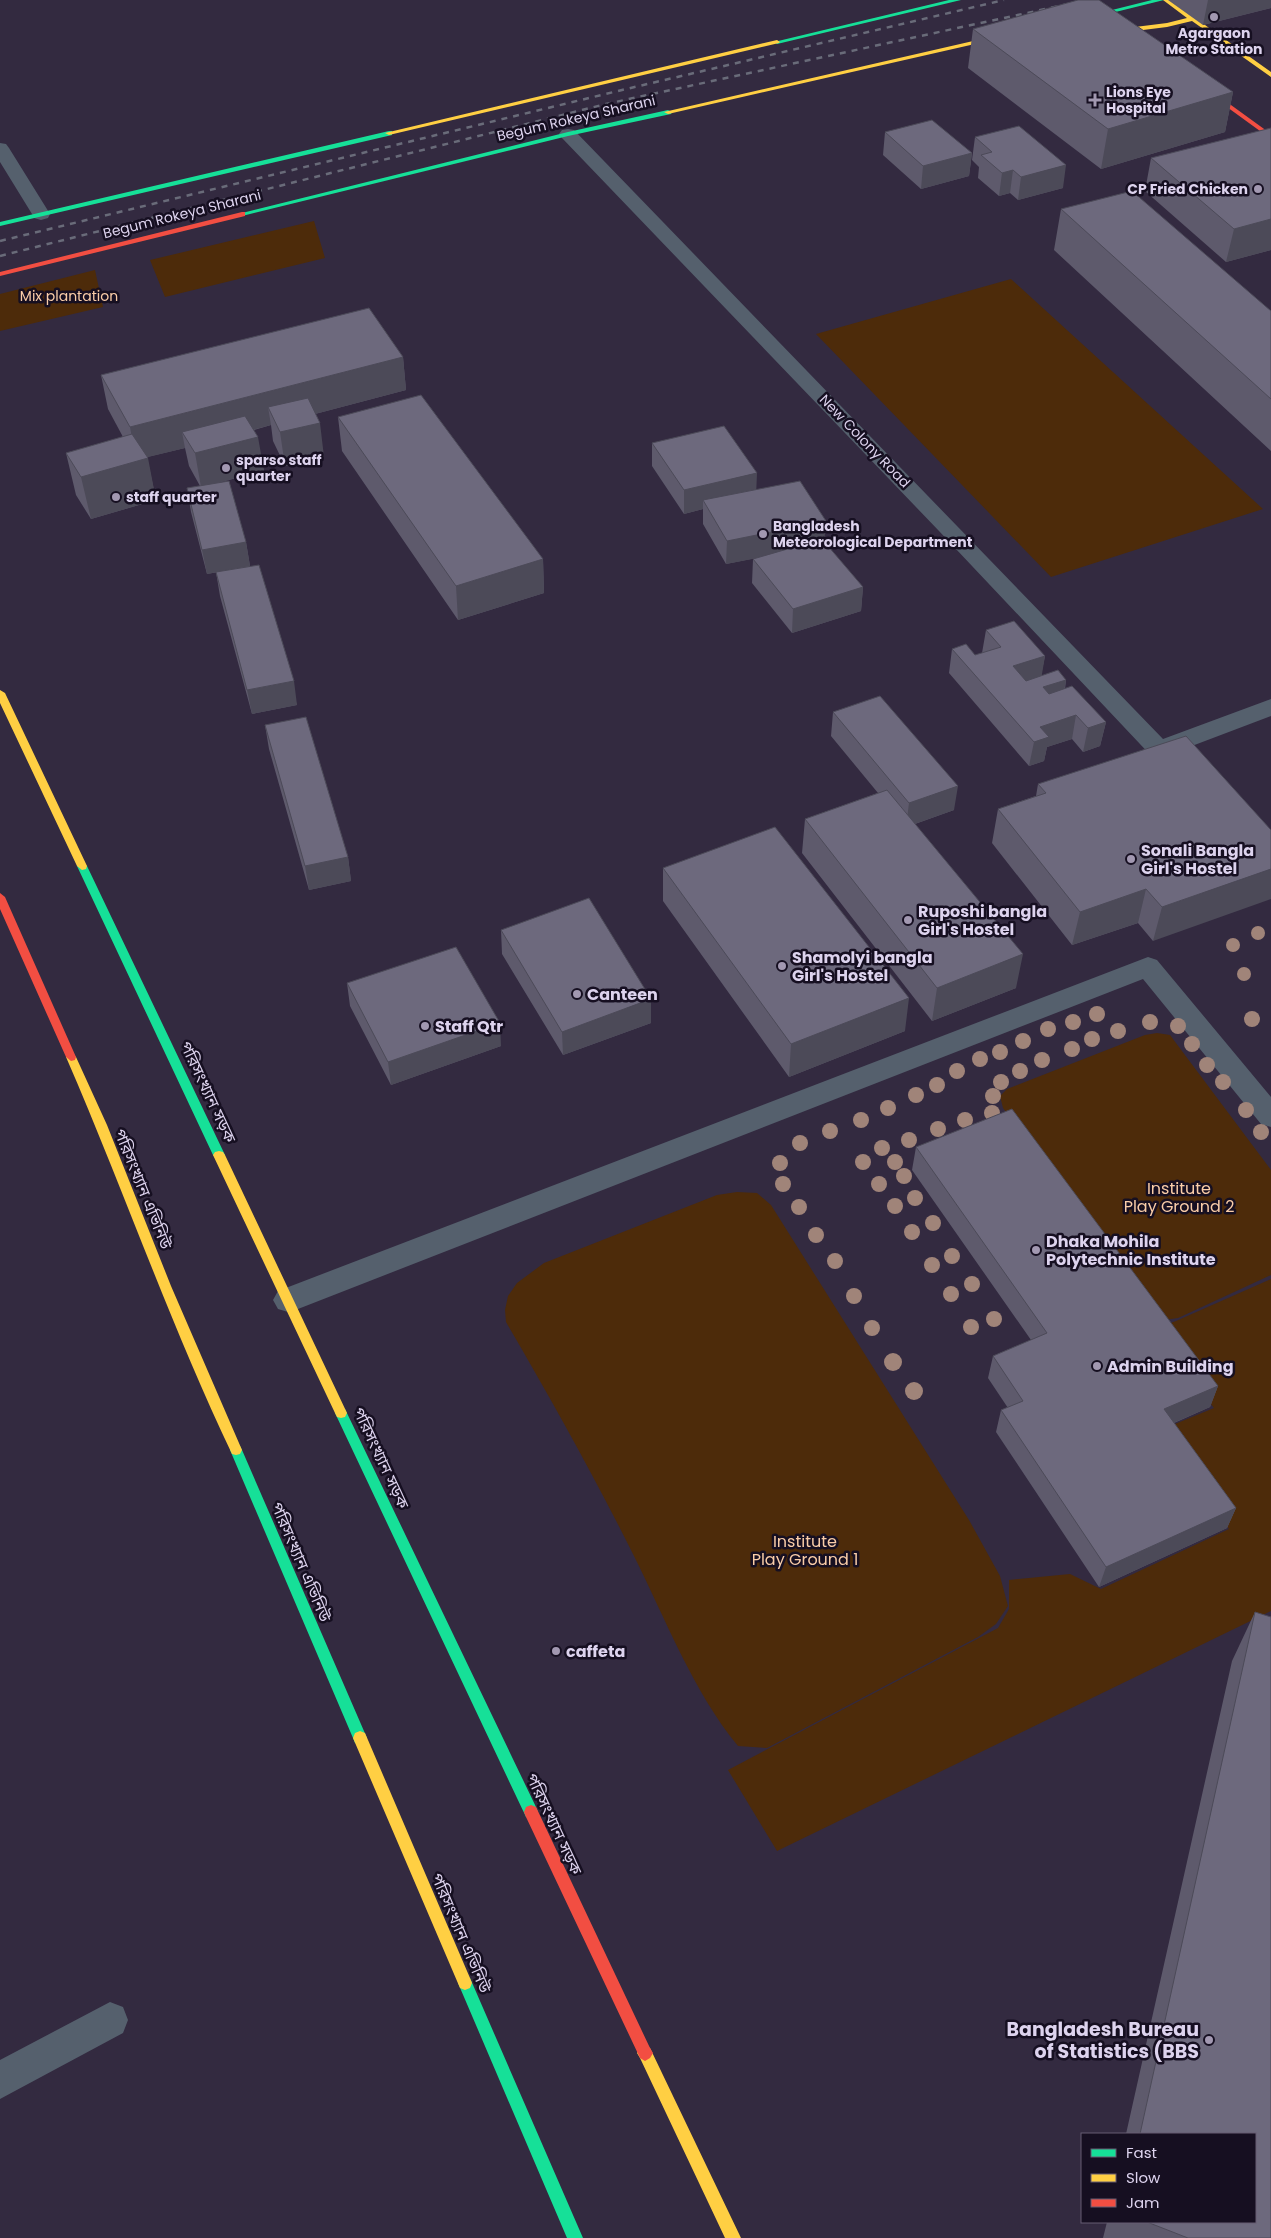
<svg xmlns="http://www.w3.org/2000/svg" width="1271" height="2238" font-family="Poppins,'Noto Sans Bengali',sans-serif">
<rect width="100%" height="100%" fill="#332a40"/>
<!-- green -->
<path fill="#4d2b0a" d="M314,221L325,258L165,297L150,260Z
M95,270L103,307L0,331V294Z
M1011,279L1263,509L1051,577L816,334Z
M1157,1033L1170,1035L1271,1170V1275L1178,1318L1164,1320L1151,1313L1003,1108L1000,1096L1007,1089L1145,1035Z
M737,1192L757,1193L771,1205L969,1520L1000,1576L1008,1606L996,1624L978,1637L767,1748L738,1746C694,1693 665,1618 634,1556C594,1476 551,1399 506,1322L505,1310L508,1296L517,1283L544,1263L717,1195Z
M1271,1279V1611L777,1851L728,1770L998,1628L1009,1609V1580L1070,1574L1101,1589L1229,1529L1158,1431L1214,1408L1154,1329L1176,1321Z"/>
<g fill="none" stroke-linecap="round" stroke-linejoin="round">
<!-- lane -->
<path fill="#55606d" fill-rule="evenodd" d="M0,143L6,144L9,148L50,214L48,218L41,220L34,218L32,214L0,162Z
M1148,957L1157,960L1271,1097V1127L1261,1124L1143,979L298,1309L288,1312L278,1309L273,1300L278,1291Z"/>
<!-- street -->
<path fill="#55606d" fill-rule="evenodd" d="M568,129L574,130L1163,739L1271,699V716L1176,752L1194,773L1191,779L1182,781L1173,779L939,531L562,138L559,134L562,130Z
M110,2002L123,2007L128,2020L123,2033L0,2099V2060Z"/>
<!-- fast -->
<path fill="#16e098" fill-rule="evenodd" d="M949,0H961L777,44L774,42Z
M1152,0H1164L1079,21L1076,19Z
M668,110L672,112L671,114L568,136L242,216L238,214L568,132Z
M389,131H392V135L0,226V222Z
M82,862L87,866L225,1155L223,1158H215L213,1155L77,866Z
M341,1408L345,1409L536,1807L538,1812L536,1817L531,1819L526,1817L335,1413L337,1409Z
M236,1445L240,1446L242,1450L367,1738L365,1743L360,1745L355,1743L353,1738L230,1450L232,1446Z
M465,1976L470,1978L583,2238H567L458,1983L460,1978Z"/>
<!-- slow -->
<path fill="#ffcf43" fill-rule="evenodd" d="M1163,0H1170L1194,17L1271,0V3L1198,20L1271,72V77L1192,21L1167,27L1103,35L1100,33L1103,31L1167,23L1187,18Z
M1008,33L1011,35L1010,36L668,114L664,112Z
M777,40L780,42L779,43L389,135L385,133Z
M0,690L5,693L87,866L86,869L82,870L77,866L0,703Z
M71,1053L76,1057L107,1125L171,1286L242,1450L240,1454L236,1455L232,1454C170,1324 123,1188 66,1057Z
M219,1151L223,1152L225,1155L347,1413L345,1417L341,1418L337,1417L335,1413L213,1155L215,1152Z
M360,1731L365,1733L470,1978L472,1983L470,1988L465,1990L460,1988L353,1738L355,1733Z
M645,2045L650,2048L741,2238H725L640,2058L637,2053L640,2048Z"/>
<!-- jam -->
<path fill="#f24e42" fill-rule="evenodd" d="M1198,84H1202L1271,134V139L1198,86Z
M242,212H245V216L0,276V272Z
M0,893L5,897L76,1057L75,1060L71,1061L66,1057L0,909Z
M531,1805L536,1807L650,2048L653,2053L650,2058L645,2061L640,2058L526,1817L524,1812L526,1807Z"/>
<!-- rail -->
<path stroke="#696b79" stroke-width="2.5" stroke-dasharray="6 6" stroke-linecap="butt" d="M0,241L622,90L1004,0
M0,256L606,104L1087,0"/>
</g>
<!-- trees -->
<g fill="#a08479">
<circle cx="1258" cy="933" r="7"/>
<circle cx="1233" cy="945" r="7"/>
<circle cx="1244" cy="974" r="7"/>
<circle cx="1097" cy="1014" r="8"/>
<circle cx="1252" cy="1019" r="8"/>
<circle cx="1073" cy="1022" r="8"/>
<circle cx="1150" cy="1022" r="8"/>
<circle cx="1178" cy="1026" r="8"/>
<circle cx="1048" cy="1029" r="8"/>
<circle cx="1118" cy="1031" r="8"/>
<circle cx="1092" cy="1039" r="8"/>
<circle cx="1023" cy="1041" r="8"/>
<circle cx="1192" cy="1044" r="8"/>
<circle cx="1072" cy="1049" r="8"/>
<circle cx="1000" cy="1052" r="8"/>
<circle cx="980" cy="1059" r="8"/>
<circle cx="1042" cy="1060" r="8"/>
<circle cx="1207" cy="1065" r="8"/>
<circle cx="957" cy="1071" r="8"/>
<circle cx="1020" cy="1071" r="8"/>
<circle cx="1001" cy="1082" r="8"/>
<circle cx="1223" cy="1082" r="8"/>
<circle cx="937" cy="1085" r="8"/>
<circle cx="916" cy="1095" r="8"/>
<circle cx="993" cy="1096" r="8"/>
<circle cx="888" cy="1108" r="8"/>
<circle cx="1246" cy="1110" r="8"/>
<circle cx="992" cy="1113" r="8"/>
<circle cx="861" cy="1120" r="8"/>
<circle cx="965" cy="1120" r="8"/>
<circle cx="938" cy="1129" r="8"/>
<circle cx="830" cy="1131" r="8"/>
<circle cx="1261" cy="1132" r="8"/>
<circle cx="909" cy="1140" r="8"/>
<circle cx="800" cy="1143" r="8"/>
<circle cx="882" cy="1148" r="8"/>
<circle cx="863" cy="1162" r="8"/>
<circle cx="895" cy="1162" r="8"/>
<circle cx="780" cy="1163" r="8"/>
<circle cx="904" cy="1176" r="8"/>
<circle cx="783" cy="1184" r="8"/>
<circle cx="879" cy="1184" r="8"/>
<circle cx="915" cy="1198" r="8"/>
<circle cx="895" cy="1206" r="8"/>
<circle cx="799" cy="1207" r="8"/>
<circle cx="933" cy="1223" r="8"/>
<circle cx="912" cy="1232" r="8"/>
<circle cx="816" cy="1235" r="8"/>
<circle cx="952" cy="1256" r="8"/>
<circle cx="835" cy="1261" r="8"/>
<circle cx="932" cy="1265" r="8"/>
<circle cx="972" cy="1284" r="8"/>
<circle cx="951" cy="1294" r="8"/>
<circle cx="854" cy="1296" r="8"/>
<circle cx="994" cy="1319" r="8"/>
<circle cx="971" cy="1327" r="8"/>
<circle cx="872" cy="1328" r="8"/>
<circle cx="893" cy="1362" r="9"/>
<circle cx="914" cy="1391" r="9"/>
</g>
<!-- wall -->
<path fill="#5e5a6c" d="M1168,0H1271V8L1203,25Z
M973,29L1233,92L1225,132L1101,169L968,68Z
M1271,128V250L1226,262L1145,191L1151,158Z
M885,132L972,153L969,176L921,189L883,155Z
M975,137L1063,188L1018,200L1010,193L999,196L978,178L979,167L972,160Z
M1061,209L1271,311V451L1054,250Z
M403,357L406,390L315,414L324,457L285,466L273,441L271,425L254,430L264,471L217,483L246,542L250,566L297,705L252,714L220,596L216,572L229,570L207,574L191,512L187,488L200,486L189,466L185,448L147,457L156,500L91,519L76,495L66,453L123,437L108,409L101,375Z
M338,417L543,559L544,593L458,620L342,451Z
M652,443L756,489L824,542L863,587L861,611L792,633L752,583L753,559L756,558L726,564L703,524V509L684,514L652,466Z
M986,630L1045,656L1041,675L1066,680L1065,689L1106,722L1100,746L1083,752L1072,739L1047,747L1044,761L1029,766L949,673L952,649L975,655L982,653Z
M833,712L954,810L915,824L1016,988L932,1021L802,853L805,819L878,793L831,736Z
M265,725L348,857L351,881L309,890L269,749Z
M1038,784L1271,830L1153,941L1138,923L1072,945L992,843L998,809L1036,796Z
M663,868L905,1031L789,1077L663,901Z
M501,930L651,1023L563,1055L502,954Z
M347,983L501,1046L391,1085L350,1006Z
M916,1147L1218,1386L1210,1407L1174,1423L1236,1508L1227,1528L1099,1587L996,1432L1001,1410L1008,1408L988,1378L993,1356L1031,1340L912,1170Z
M1255,1612L1271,2238H1103L1107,2222H1255V2134H1126L1232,1661Z"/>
<!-- shaded-wall -->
<path fill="#4c4a58" d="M1208,0H1271V8L1203,25Z
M1233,92L1225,132L1101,169L1108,129Z
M972,153L969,176L921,189L923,166Z
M1066,165L1063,188L1018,200L1021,177Z
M1013,170L1010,193L999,196L1002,173Z
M1271,219V250L1226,262L1234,229Z
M403,357L406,390L277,424L268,407L271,425L191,446L182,432L185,448L136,460L130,427Z
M320,423L324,457L285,466L280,432Z
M258,437L264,471L201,487L195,453Z
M148,458L156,500L91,519L81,477Z
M757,473L756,497L703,500V509L684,514V490Z
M826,521L824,545L726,564L727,541Z
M246,542L250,566L207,574L202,550Z
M543,559L544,593L458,620L456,586Z
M863,587L861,611L792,633L793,609Z
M1045,656L1041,680L1009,690L1013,666Z
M1066,680L1062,703L1039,711L1043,687Z
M294,681L297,705L252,714L247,690Z
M1076,715L1072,739L1047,747L1044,761L1029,766L1034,742L1040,727Z
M1106,722L1100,746L1083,752L1088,728Z
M958,786L954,810L906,827L909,803Z
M348,857L351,881L309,890L305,866Z
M1271,869V899L1153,941L1162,907Z
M1146,889L1138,923L1072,945L1080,912Z
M1023,954L1016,988L932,1021L937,988Z
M909,998L905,1031L789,1077L791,1044Z
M651,999V1023L563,1055L562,1032Z
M500,1023L501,1046L391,1085L388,1062Z
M1218,1386L1210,1407L1157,1430L1164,1409Z
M1236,1508L1227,1528L1099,1587L1106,1567Z"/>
<!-- building -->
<path fill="#6d697d" stroke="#4c4a58" d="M1078,0H1099L1233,92L1108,129L973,29Z
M932,120L972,153L923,166L885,132Z
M1019,126L1066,165L1021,177L1013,170L1002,173L981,155L992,152L975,137Z
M1271,128V219L1234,229L1151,158Z
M1132,191L1271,311V399L1061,209Z
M369,308L403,357L130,427L101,375Z
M421,395L543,559L456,586L338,417Z
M308,398L320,423L280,432L268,407Z
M245,416L258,437L195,453L182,432Z
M724,426L757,473L684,490L652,443Z
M132,434L148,458L81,477L66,453Z
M229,481L246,542L202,550L187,488Z
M800,481L826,521L727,541L703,500Z
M822,539L863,587L793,609L753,559Z
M259,565L294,681L247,690L216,572Z
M1014,621L1045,656L1013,666L1026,681L1058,670L1066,680L1043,687L1049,694L1072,686L1106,722L1088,728L1076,715L1040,727L1049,737L1034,742L952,649L966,644L975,655L1001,647L986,630Z
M880,696L958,786L909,803L833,712Z
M306,717L348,857L305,866L265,725Z
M1186,736L1271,830V869L1162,907L1146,889L1080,912L998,809L1046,793L1038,784Z
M887,790L1023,954L937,988L805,819Z
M775,827L909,998L791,1044L663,868Z
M589,898L651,999L562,1032L501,930Z
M456,947L500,1023L388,1062L347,983Z
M1012,1109L1218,1386L1164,1409L1236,1508L1106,1567L1001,1410L1023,1401L993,1356L1047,1333L916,1147Z
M1255,1612L1271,1617V2238H1188L1147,2222H1255V2134H1140Z"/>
<!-- markers -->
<g fill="#a298b1" stroke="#160f21" stroke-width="2">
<circle cx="1214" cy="17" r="5"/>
<path d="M1092.5 92.5h5v5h5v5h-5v5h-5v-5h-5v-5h5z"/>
<circle cx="1258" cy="189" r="5"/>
<circle cx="226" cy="468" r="5"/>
<circle cx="116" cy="497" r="5"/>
<circle cx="763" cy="534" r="5"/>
<circle cx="1131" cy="859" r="5"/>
<circle cx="908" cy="920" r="5"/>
<circle cx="782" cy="966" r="5"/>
<circle cx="577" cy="994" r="5"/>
<circle cx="425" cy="1026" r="5"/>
<circle cx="1036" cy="1250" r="5"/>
<circle cx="1097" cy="1366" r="5"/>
<circle cx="556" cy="1651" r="5"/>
<circle cx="1209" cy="2040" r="5"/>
</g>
<g text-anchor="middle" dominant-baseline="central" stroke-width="5" stroke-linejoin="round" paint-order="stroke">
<!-- far-poi labels -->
<g font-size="14" font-weight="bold" fill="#ddd3ee" stroke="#160f21" text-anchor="start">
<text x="1214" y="33" text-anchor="middle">Agargaon<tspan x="1214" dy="16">Metro Station</tspan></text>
<text x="1106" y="92">Lions Eye<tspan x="1106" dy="16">Hospital</tspan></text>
<text x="1248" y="189" text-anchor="end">CP Fried Chicken</text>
<text x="236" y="460">sparso staff<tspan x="236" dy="16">quarter</tspan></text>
<text x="126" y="497">staff quarter</text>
<text x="773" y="526">Bangladesh<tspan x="773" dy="16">Meteorological Department</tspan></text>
</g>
<!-- far-street labels -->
<g font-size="14" fill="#ddd3ee" stroke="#160f21">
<text transform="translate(576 118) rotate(-13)">Begum Rokeya Sharani</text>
<text transform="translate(182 214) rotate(-14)">Begum Rokeya Sharani</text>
<text transform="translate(865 441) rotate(46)">New Colony Road</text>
</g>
<!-- far-park labels -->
<g font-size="14" fill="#facda8" stroke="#160f21">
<text x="69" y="296">Mix plantation</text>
</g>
<!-- poi labels -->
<g font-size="16" font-weight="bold" fill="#ddd3ee" stroke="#160f21" text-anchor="start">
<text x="1141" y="850">Sonali Bangla<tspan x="1141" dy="18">Girl's Hostel</tspan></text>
<text x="918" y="911">Ruposhi bangla<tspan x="918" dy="18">Girl's Hostel</tspan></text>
<text x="792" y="957">Shamolyi bangla<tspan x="792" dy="18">Girl's Hostel</tspan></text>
<text x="587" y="994">Canteen</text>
<text x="435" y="1026">Staff Qtr</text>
<text x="1046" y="1241">Dhaka Mohila<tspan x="1046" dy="18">Polytechnic Institute</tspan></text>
<text x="1107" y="1366">Admin Building</text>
<text x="566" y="1651">caffeta</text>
</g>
<!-- street labels -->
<g font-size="16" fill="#ddd3ee" stroke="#160f21">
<text transform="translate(208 1092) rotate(65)">পরিসংখ্যান সড়ক</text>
<text transform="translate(143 1189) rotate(68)">পরিসংখ্যান এভিনিউ</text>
<text transform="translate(381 1458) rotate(65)">পরিসংখ্যান সড়ক</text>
<text transform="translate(301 1562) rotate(67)">পরিসংখ্যান এভিনিউ</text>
<text transform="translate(554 1824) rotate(65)">পরিসংখ্যান সড়ক</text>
<text transform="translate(461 1933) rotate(67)">পরিসংখ্যান এভিনিউ</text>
</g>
<!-- park labels -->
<g font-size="16" fill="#facda8" stroke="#160f21">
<text x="1179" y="1188">Institute<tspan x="1179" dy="18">Play Ground 2</tspan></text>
<text x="805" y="1541">Institute<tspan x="805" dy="18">Play Ground 1</tspan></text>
</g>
<!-- near-poi labels -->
<g font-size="19" font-weight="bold" fill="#ddd3ee" stroke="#160f21" text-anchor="end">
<text x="1199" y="2029">Bangladesh Bureau<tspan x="1199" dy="22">of Statistics (BBS</tspan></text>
</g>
</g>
<!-- legend -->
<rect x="1081" y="2133" width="175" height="90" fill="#160f21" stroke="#665d73"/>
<rect x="1091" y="2149" width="25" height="8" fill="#16e098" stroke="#665d73"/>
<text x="1126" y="2158" font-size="15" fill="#ddd3ee">Fast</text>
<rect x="1091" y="2174" width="25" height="8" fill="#ffcf43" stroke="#665d73"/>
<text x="1126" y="2183" font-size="15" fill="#ddd3ee">Slow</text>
<rect x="1091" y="2199" width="25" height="8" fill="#f24e42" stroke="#665d73"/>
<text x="1126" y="2208" font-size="15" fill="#ddd3ee">Jam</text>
</svg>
